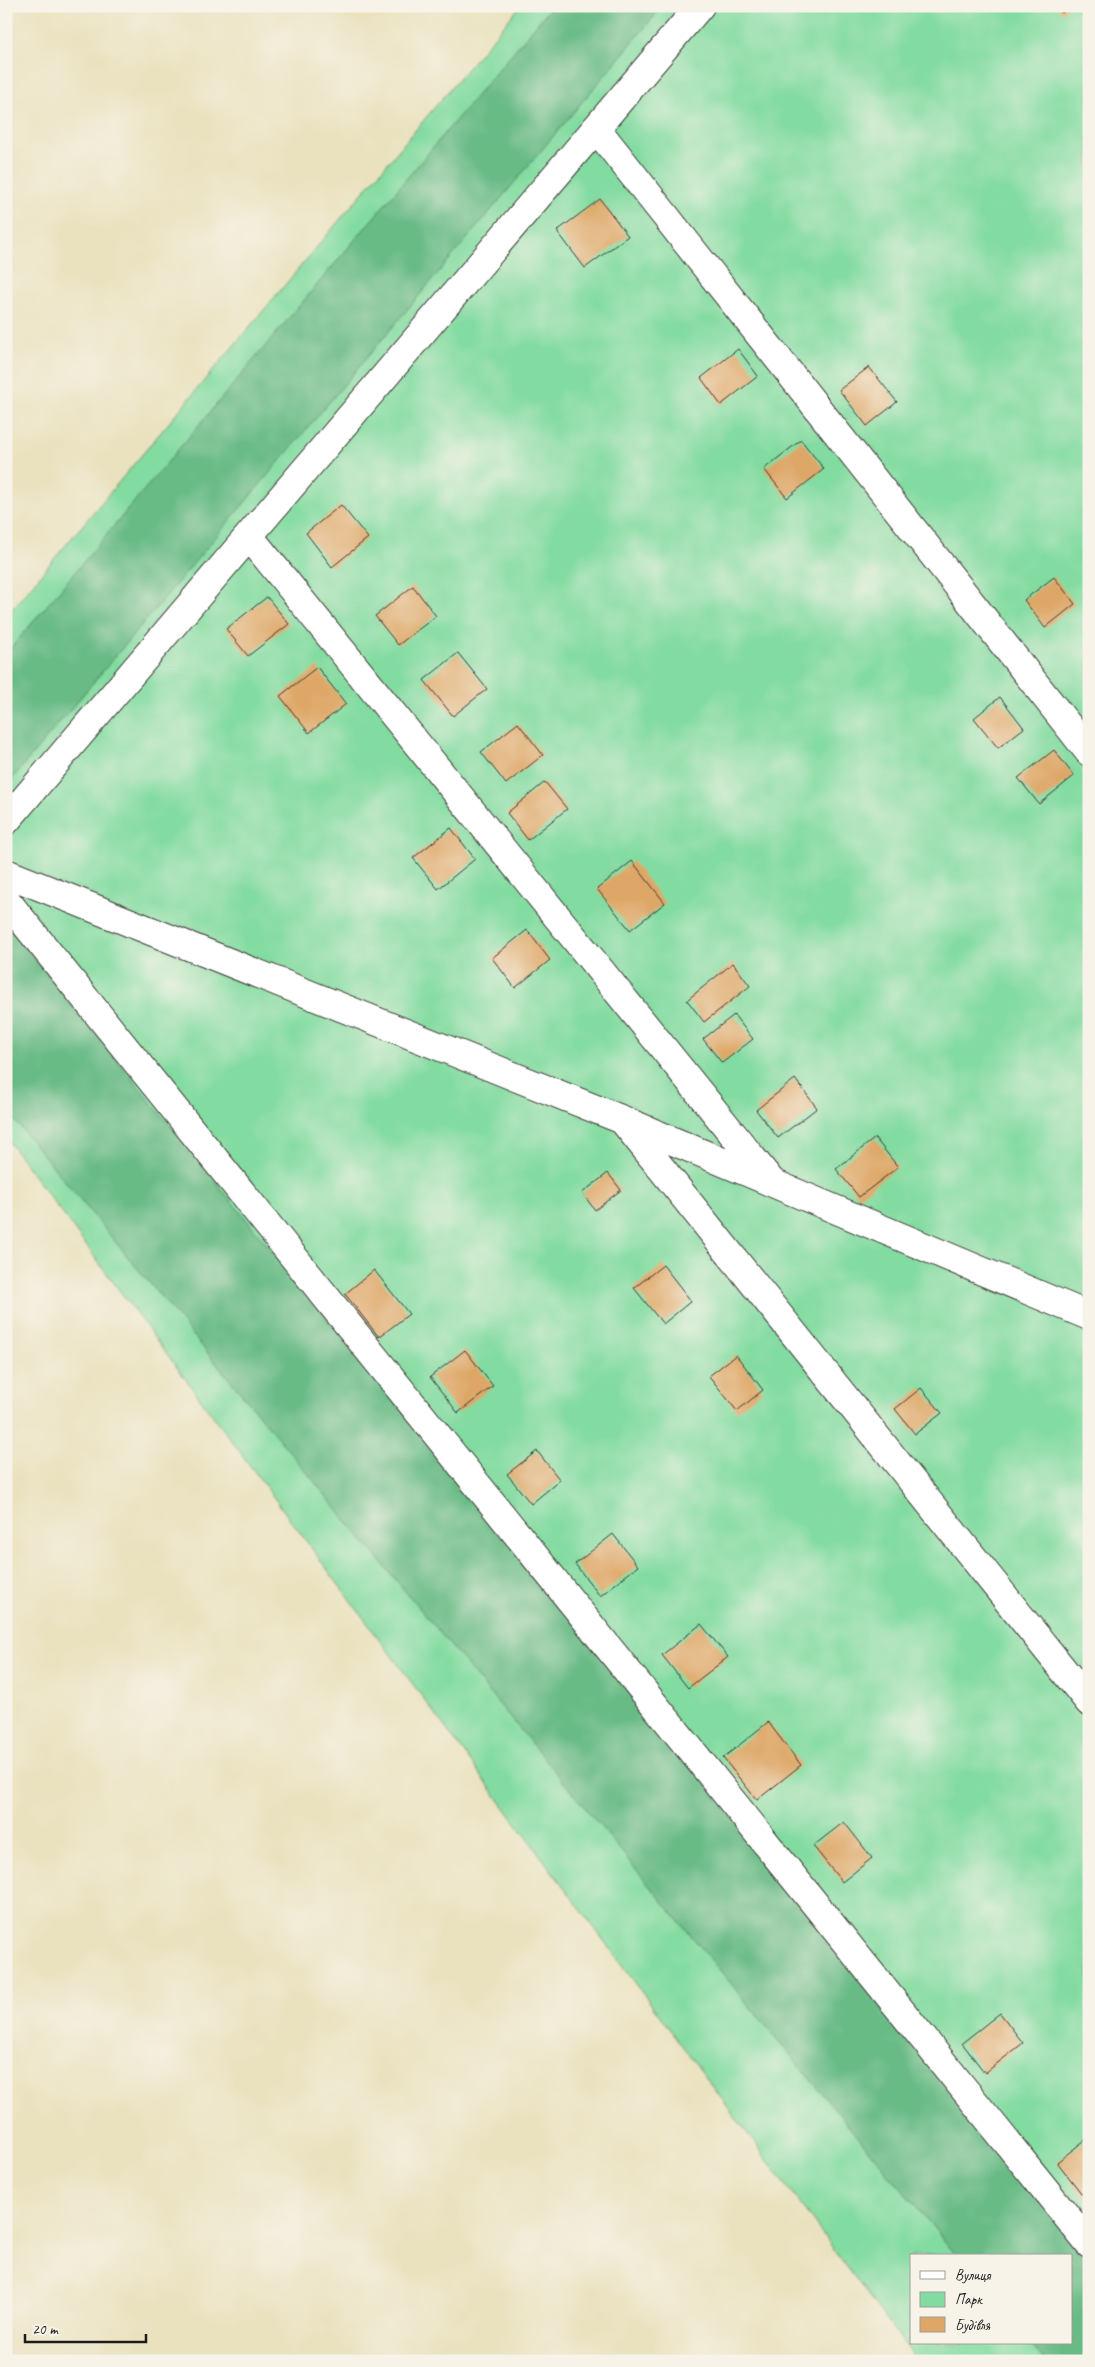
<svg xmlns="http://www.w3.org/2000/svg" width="1095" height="2367" font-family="Caveat,sans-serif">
<rect width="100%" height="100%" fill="#f7f3e8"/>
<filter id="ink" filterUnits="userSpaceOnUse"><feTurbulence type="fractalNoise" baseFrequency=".02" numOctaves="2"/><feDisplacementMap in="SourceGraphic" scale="10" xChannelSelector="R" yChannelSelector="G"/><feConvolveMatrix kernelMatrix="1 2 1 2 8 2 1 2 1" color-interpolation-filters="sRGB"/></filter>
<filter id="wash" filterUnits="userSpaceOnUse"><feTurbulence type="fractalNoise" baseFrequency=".0096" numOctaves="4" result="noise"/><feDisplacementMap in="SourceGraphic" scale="20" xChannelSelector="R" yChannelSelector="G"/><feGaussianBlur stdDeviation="1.12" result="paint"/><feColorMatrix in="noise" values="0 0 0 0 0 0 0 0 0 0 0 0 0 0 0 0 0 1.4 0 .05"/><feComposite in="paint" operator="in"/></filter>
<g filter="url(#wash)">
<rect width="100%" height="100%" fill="#eae2bf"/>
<!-- green -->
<path fill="#82dba0" stroke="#4f7c5e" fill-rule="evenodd" d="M520,6H1089V2361H917L6,1138V616ZM911,2256H1071V2343H911Z"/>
<!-- forest -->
<path fill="#69bb86" stroke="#426c51" d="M552,6H663L6,786V654Z
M6,924L1089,2255V2361H1044L1029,2343H1071V2256H957L6,1110Z"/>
<g id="blocks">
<!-- building -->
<path fill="#dea767" d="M1057,6H1070L1062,13Z
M600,199L628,236L585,268L557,231Z
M738,349L758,376L721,405L701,378Z
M869,367L897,402L867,426L839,390Z
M801,440L824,469L787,498L764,469Z
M341,505L368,538L332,567L306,533Z
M1054,577L1075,604L1045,628L1024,600Z
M413,586L436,616L398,645L375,616Z
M267,597L289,624L248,656L226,629Z
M458,653L487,689L453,716L424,680Z
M317,667L346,704L309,733L280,696Z
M1000,697L1024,728L998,748L974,718Z
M518,723L543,755L506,784L481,752Z
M1054,750L1074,776L1039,804L1018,778Z
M545,782L567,809L528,840L507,813Z
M451,828L475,859L438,889L413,858Z
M1089,847V857L1084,851Z
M632,861L665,903L630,930L597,889Z
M527,930L550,960L515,988L492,958Z
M733,963L750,986L704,1022L687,1000Z
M734,1015L753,1039L722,1063L703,1039Z
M795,1079L817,1108L778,1138L756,1110Z
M875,1138L898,1167L859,1197L836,1169Z
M608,1173L621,1190L595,1210L582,1193Z
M663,1265L691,1301L663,1324L634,1288Z
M374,1270L409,1314L379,1337L345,1294Z
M465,1350L493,1386L458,1413L430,1377Z
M736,1355L763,1390L737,1411L709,1376Z
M921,1388L942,1413L915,1434L895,1409Z
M537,1451L560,1480L531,1504L507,1474Z
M613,1534L638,1566L600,1596L575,1564Z
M701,1624L728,1657L688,1688L662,1655Z
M768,1722L801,1765L757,1800L723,1758Z
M844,1822L872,1858L842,1882L813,1846Z
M1000,2013L1023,2043L985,2073L962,2043Z
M1089,2137V2195L1085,2198L1057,2162Z"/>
</g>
</g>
<g filter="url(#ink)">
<use href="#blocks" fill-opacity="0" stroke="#3b3a34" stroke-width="1"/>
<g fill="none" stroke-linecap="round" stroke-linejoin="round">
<!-- minor casing -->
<g stroke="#3b3a34" stroke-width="30">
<path id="minor" d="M596,128L1089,752
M249,536L770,1180
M6,821L700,6
M6,873L623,1120L1089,1316
M6,900L1089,2244
M625,1123L1089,1702"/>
</g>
<!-- minor -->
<use href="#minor" stroke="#fff" stroke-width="28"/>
</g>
</g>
<!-- margin -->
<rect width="1095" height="2367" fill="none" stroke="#f7f3e8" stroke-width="25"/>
<!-- legend -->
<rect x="910" y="2254" width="162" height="90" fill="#f7f3e8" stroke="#9f9d96"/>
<rect x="920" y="2271" width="25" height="8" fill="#ffffff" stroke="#9f9d96"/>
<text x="955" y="2280" font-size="15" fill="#1c1c1c">Вулиця</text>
<rect x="920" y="2292" width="25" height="15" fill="#82dba0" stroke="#9f9d96"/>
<text x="955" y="2304" font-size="15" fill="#1c1c1c">Парк</text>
<rect x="920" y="2317" width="25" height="15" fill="#dea767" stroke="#9f9d96"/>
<text x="955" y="2330" font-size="15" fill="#1c1c1c">Будівля</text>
<!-- scale -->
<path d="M25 2334v8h121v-8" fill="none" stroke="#1c1c1c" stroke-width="2.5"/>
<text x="32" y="2334" font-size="15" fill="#1c1c1c" stroke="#f7f3e8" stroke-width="4" paint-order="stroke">20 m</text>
</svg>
